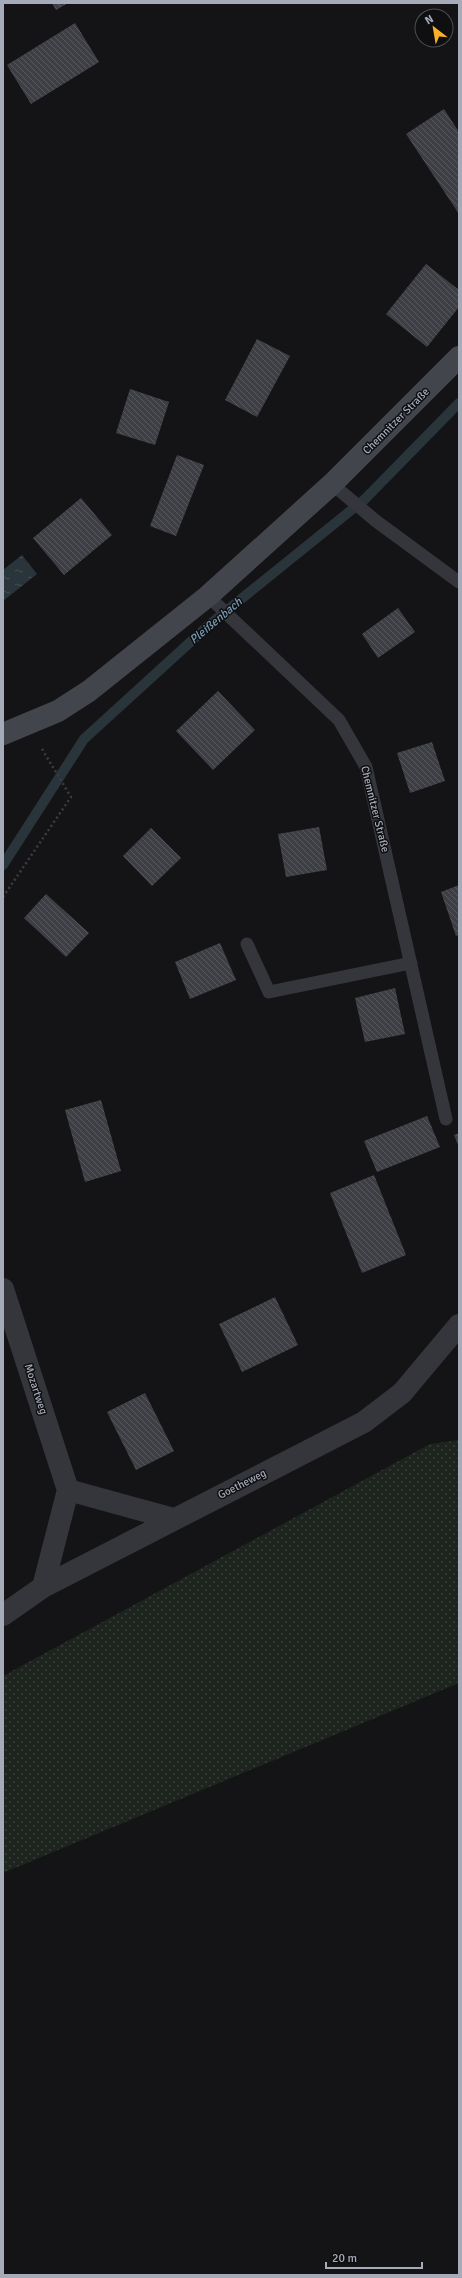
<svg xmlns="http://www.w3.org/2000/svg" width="462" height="2278" font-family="Signika,sans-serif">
<defs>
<pattern id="grass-dots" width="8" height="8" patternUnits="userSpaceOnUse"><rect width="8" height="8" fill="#1c241d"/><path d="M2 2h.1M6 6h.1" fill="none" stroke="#3a413c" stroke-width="1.8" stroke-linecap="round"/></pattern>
<pattern id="water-ripples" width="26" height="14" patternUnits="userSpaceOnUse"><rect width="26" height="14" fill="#29343b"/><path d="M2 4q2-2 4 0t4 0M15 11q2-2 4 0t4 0" fill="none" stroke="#454f55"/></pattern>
<pattern id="building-back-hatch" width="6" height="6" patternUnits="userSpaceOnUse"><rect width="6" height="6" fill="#3e3f44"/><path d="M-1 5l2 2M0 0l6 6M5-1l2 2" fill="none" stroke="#57585d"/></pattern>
</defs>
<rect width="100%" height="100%" fill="#141416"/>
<!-- grass -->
<path fill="url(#grass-dots)" d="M459,1440V1683L3,1873V1676L430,1444Z"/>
<!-- water -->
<path fill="url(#water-ripples)" d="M22,555L37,574L3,601V570Z"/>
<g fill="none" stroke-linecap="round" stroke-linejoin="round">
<!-- stream -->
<path stroke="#29343b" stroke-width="10" d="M3,865L84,739L209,625L365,499L459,403"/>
</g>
<!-- building -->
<path fill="url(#building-back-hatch)" d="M52,3H68L56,10Z
M75,23L99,62L31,104L7,65Z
M444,109L459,132V214L406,134Z
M426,264L459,290V307L427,347L386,314Z
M257,339L290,356L257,417L225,400Z
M130,389L169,402L155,445L116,433Z
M177,455L204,465L176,536L150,526Z
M81,498L112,535L64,575L33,538Z
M398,608L415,632L378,658L362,634Z
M218,691L255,730L213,770L176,731Z
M432,742L445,781L410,793L397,753Z
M319,827L327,870L286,877L278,834Z
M151,828L181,858L152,886L123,856Z
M459,885V935L456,936L441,892Z
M46,894L89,933L66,957L24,918Z
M220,943L236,980L190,999L175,962Z
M395,988L405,1034L365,1042L355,998Z
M101,1100L121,1171L85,1182L65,1110Z
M427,1116L440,1147L377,1172L364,1141Z
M459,1133V1147L454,1135Z
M374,1175L406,1255L362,1273L330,1193Z
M275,1297L298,1345L242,1372L219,1324Z
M145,1393L174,1451L136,1470L107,1412Z"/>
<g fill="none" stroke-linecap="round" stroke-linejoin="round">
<!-- path -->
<path stroke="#3b3d43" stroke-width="2.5" stroke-dasharray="2 3" stroke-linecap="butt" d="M3,897L71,797L42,749"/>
<!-- lane -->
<path stroke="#35363c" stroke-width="13" d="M332,484L376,521L459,582
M208,596L339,720L366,767L446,1119
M247,944L269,992L411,963"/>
<!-- street -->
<path stroke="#35363c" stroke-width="22" d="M3,1289L68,1490L174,1519
M43,1587L68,1490
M3,1615L43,1587L364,1422L402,1393L459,1325"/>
<!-- secondary -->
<path stroke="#43454c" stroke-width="22" d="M3,734L58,711L89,691L208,596L332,484L459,357"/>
</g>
<g text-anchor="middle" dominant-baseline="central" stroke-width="3" stroke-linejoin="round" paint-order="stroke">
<!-- street labels -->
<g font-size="11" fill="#a5abb8" stroke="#0f0f11">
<text transform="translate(396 421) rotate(-45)">Chemnitzer Straße</text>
<text transform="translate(375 809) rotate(76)">Chemnitzer Straße</text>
<text transform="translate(36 1389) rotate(72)">Mozartweg</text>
<text transform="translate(242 1484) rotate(-27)">Goetheweg</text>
</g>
<!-- water labels -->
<g font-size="12" font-style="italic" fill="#789bb6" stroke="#0f0f11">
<text transform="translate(216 621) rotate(-40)">Pleißenbach</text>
</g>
</g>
<!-- border -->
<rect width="462" height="2278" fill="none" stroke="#a5abb8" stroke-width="8"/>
<!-- north arrow -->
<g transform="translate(434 28) rotate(329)"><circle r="19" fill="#0f0f11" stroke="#4b4d54"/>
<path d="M0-3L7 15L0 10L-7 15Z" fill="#ffaf23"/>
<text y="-6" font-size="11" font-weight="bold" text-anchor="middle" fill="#a5abb8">N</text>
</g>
<!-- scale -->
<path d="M326 2262v6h96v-6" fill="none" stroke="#a5abb8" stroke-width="2"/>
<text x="332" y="2262" font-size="12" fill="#a5abb8" stroke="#0f0f11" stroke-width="3" paint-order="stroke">20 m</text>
</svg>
